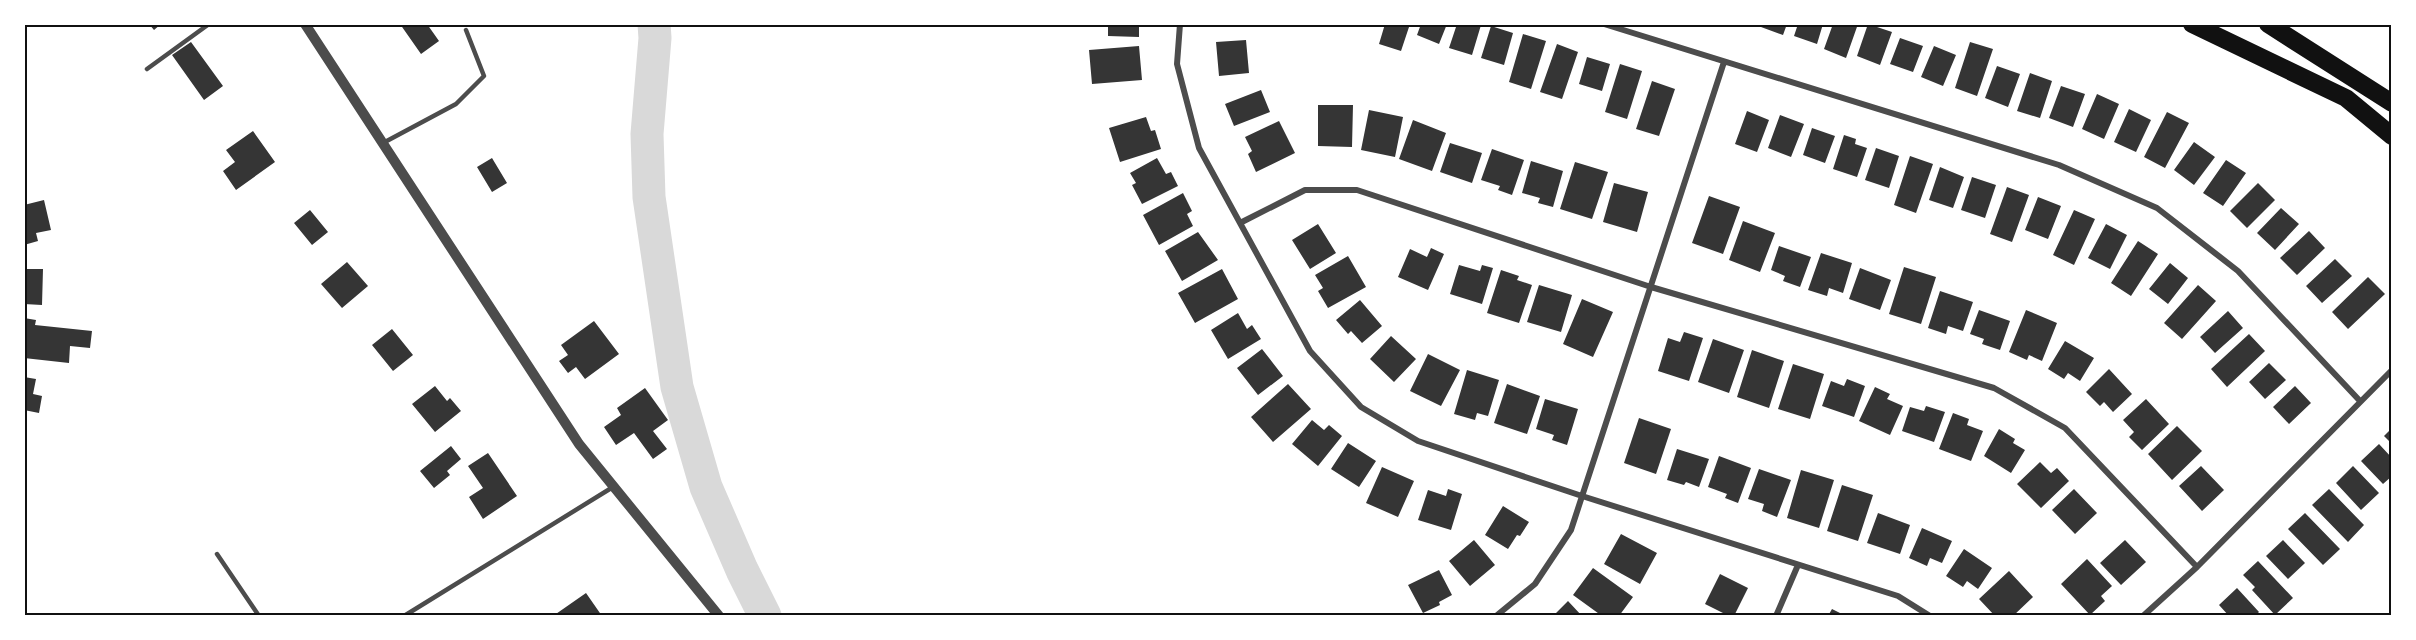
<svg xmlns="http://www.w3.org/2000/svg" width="2416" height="640" font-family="Lato,sans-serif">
<rect width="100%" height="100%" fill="#fff"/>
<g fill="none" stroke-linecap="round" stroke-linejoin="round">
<!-- river -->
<path stroke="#d9d9d9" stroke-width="33" d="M654,24L655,38L647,134L649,197L677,387L706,487L742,570L765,616"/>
</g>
<!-- building -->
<path fill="#353535" d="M149,24H161L154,30Z
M400,24H427L439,41L421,54Z
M1108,24H1139V37L1108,36Z
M1385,24H1410L1401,51L1379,44Z
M1421,24H1447L1439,44L1417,35Z
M1457,24L1481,25L1472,55L1449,48Z
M1762,24H1787L1783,35L1761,27Z
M1798,24H1823L1817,44L1794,36Z
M1833,24H1858L1846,58L1824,49Z
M1868,24L1892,32L1880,65L1857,56Z
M1491,26L1513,33L1504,65L1481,58Z
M1523,34L1546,41L1531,89L1509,82Z
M1900,38L1923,46L1913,72L1890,64Z
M1246,40L1249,73L1219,76L1216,42Z
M191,42L223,86L204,100L172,55Z
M1970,42L1993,49L1977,96L1955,88Z
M1557,44L1578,52L1562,99L1540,92Z
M1139,46L1142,80L1092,84L1089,50Z
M1934,46L1956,55L1943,86L1921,77Z
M1587,57L1610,64L1602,91L1579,84Z
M1620,64L1642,71L1627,119L1605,112Z
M1997,66L2020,74L2008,107L1985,98Z
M2030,73L2052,81L2040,118L2017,111Z
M1652,81L1675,89L1659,136L1636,129Z
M2061,86L2085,94L2073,127L2049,118Z
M1261,90L1270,112L1234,126L1225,104Z
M2097,94L2119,104L2104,139L2082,129Z
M1318,105H1353L1352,147L1318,146Z
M2129,109L2151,120L2136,152L2114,142Z
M1369,110L1403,117L1395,157L1361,150Z
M1747,111L1769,120L1757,152L1735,144Z
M2167,112L2189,123L2165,168L2144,157Z
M1780,115L1804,124L1791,157L1768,148Z
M1146,117L1151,131L1155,130L1161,149L1120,162L1109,128Z
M1413,120L1446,133L1432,171L1399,159Z
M1279,121L1295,153L1256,172L1248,154L1252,151L1245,137Z
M1812,128L1835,136L1825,163L1803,155Z
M253,131L275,162L236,190L223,171L235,162L226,150Z
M1844,135L1856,139L1855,144L1867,148L1857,177L1833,169Z
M2194,142L2215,157L2194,185L2174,170Z
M1450,143L1482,153L1472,183L1440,172Z
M1876,148L1899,156L1889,188L1865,180Z
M1492,149L1524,160L1512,195L1498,190L1500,186L1481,180Z
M1910,156L1933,164L1916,213L1894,205Z
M492,158L507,183L492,192L477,167Z
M1157,158L1166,174L1171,172L1178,186L1142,204L1132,185L1136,183L1130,173Z
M2226,160L2246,173L2223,206L2203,193Z
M1531,161L1563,171L1553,207L1538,203L1540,198L1522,193Z
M1575,162L1608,172L1592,219L1560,209Z
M1940,167L1964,177L1953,208L1929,200Z
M1972,177L1996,185L1985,218L1961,210Z
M1614,183L1648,192L1637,232L1603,222Z
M2258,183L2275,200L2247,228L2230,211Z
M2007,187L2029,195L2012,242L1990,234Z
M1183,193L1192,211L1187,214L1193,226L1159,245L1143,215Z
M1709,196L1740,207L1723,254L1692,243Z
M2038,197L2061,206L2048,239L2025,230Z
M44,200L51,230L36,233L38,241L24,245V205Z
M2281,208L2299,224L2275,250L2257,233Z
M310,210L328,232L312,245L294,223Z
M2074,210L2095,219L2074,265L2053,255Z
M1743,221L1775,233L1760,272L1729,260Z
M1318,224L1336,253L1310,269L1292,240Z
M2106,224L2127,235L2110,269L2088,258Z
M2309,231L2325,248L2297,275L2280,258Z
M1198,232L1218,260L1182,281L1165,251Z
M2138,241L2158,254L2131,296L2111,283Z
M1779,246L1811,257L1800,287L1783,281L1785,276L1771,270Z
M1431,248L1444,254L1428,290L1398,277L1410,249L1427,257Z
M1821,253L1852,263L1843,293L1829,288L1827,296L1808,290Z
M1348,256L1366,287L1328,308L1318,291L1323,288L1315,275Z
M2335,259L2352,276L2322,303L2306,286Z
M347,262L368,286L342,308L321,284Z
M2170,263L2188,278L2168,304L2149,289Z
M1459,265L1480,271L1482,265L1493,268L1482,304L1450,294Z
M1904,267L1936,277L1921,324L1889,314Z
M1860,268L1891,280L1880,310L1849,299Z
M24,269H43L42,305L24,304Z
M1222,269L1238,299L1195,323L1178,293Z
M1501,270L1519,276L1517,280L1532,285L1519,323L1487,313Z
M2368,277L2385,294L2348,329L2332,312Z
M1539,285L1572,295L1561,332L1527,322Z
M2198,285L2216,301L2182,339L2164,323Z
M1940,291L1973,302L1963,331L1948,326L1946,334L1928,328Z
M1582,299L1613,312L1593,357L1563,344Z
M1360,300L1382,326L1362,343L1351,331L1348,334L1336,320Z
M1979,310L2010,321L2000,350L1982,344L1984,339L1970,334Z
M2026,310L2057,323L2042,361L2029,355L2027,360L2009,352Z
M2228,311L2243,328L2215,353L2200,337Z
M1238,313L1247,329L1252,325L1261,339L1228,359L1211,330Z
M24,318L36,320L35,325L92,331L90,348L70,346L69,363L24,358Z
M594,321L619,354L585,379L576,367L568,373L559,361L568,355L561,345Z
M392,329L413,355L393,371L372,345Z
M1684,332L1703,338L1689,381L1658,371L1668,338L1680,342Z
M2249,334L2265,351L2227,387L2211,369Z
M1391,336L1416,359L1394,382L1370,359Z
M1713,339L1744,350L1729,393L1698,382Z
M2065,341L2094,358L2080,381L2068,373L2064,379L2048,369Z
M1262,349L1283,376L1258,395L1237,368Z
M1752,350L1784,361L1769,408L1737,397Z
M1428,354L1460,370L1441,406L1410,391Z
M2269,363L2286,380L2265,399L2249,382Z
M1793,364L1824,374L1810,419L1778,409Z
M2109,369L2132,394L2113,412L2104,402L2100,406L2086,392Z
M1467,370L1499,380L1488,416L1477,413L1475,420L1454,414Z
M24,377L36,379L33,394L42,396L39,413L24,410Z
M1847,379L1865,386L1854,417L1822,406L1831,381L1844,386Z
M1288,384L1311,409L1273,442L1251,417Z
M1507,384L1540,396L1527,434L1494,423Z
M435,386L447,401L450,398L461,411L435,432L412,404Z
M2295,386L2311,403L2289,424L2273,407Z
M1875,387L1890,394L1887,399L1903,406L1890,435L1859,421Z
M645,388L668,420L653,431L667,449L653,459L634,433L616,445L604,427L621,415L617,408Z
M1545,399L1578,409L1567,445L1552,440L1554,435L1536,429Z
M2146,399L2169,424L2142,450L2129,437L2134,432L2123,420Z
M1926,406L1945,412L1934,442L1902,431L1910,407L1924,411Z
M1953,413L1969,419L1967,425L1983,431L1971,461L1939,449Z
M1639,418L1671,429L1656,474L1624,463Z
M1312,420L1324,430L1329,425L1342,436L1318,466L1292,444Z
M2177,426L2202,451L2172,480L2148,454Z
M2392,428V444L2384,436Z
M1999,429L2015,439L2013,443L2025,450L2011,473L1984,456Z
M1348,443L1376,461L1359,487L1331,469Z
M2379,444L2392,458V476L2383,484L2361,461Z
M451,446L461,459L447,471L450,475L434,488L420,471Z
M1677,449L1709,459L1699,487L1686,482L1684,485L1667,480Z
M488,453L517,496L483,519L469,497L483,488L468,466Z
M1719,456L1751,468L1738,503L1725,498L1727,494L1708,487Z
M2040,462L2051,473L2057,468L2069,481L2041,508L2017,484Z
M2201,466L2224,490L2202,511L2179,486Z
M2353,466L2379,493L2361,510L2336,483Z
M1382,467L1414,481L1398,517L1366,503Z
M1759,469L1791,480L1777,517L1762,511L1764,504L1748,499Z
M1801,470L1834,480L1819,528L1787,518Z
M1842,485L1873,495L1858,541L1827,531Z
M1448,489L1462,494L1451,530L1418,520L1428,490L1446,496Z
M2074,489L2097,513L2075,534L2052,510Z
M2329,489L2364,525L2348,542L2312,505Z
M1503,506L1529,522L1520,536L1517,535L1508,549L1485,535Z
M1878,513L1910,525L1900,554L1867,543Z
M2305,513L2340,549L2323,565L2288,529Z
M1922,528L1952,541L1942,563L1930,558L1927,566L1909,558Z
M1621,534L1657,553L1640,584L1604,564Z
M1474,540L1495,565L1470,586L1449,561Z
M2125,540L2146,562L2121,585L2100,563Z
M2283,540L2305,563L2288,579L2266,556Z
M1964,549L1992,568L1978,589L1967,581L1963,587L1946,576Z
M2087,559L2112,586L2101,596L2105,601L2090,615L2061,584Z
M2258,561L2293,598L2275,615L2252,590L2255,587L2243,575Z
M1593,568L1633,597L1619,616H1602L1573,595Z
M1439,570L1452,595L1439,602L1440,605L1423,613L1408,585Z
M2009,571L2033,597L2013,616H1995L1979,599Z
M1720,574L1748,588L1734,616H1729L1705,604Z
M2237,588L2259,612L2255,616H2229L2219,605Z
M586,593L602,616H553Z
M1568,601L1582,616H1553Z
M1832,609L1846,616H1828Z"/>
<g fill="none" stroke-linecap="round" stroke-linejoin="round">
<!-- service -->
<path stroke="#4c4c4c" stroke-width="4.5" d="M147,69L209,24
M383,143L456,104L484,76L466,30
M217,554L259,616
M404,616L613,487"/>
<!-- minor -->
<path stroke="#4c4c4c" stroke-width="6" d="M1180,24L1177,64L1199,148L1310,351L1361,407L1418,441L1582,496L1898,596L1930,616
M1604,24L2059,165L2157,208L2238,271L2360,401
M1240,223L1305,190H1357L1651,287L1994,388L2065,428L2197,567
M1496,616L1535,584L1571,530L1724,62
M1776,616L1798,565
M2143,616L2197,567L2392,370"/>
<!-- tertiary -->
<path stroke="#4c4c4c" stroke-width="10" d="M305,24L579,444L719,616"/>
<!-- motorway -->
<path stroke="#111" stroke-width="18" d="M2192,24L2346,98L2392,136
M2268,24L2392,103"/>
</g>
<!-- border -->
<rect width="2416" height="640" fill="none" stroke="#ffffff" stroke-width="51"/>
<rect x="26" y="26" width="2364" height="588" fill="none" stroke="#111" stroke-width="2"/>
</svg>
